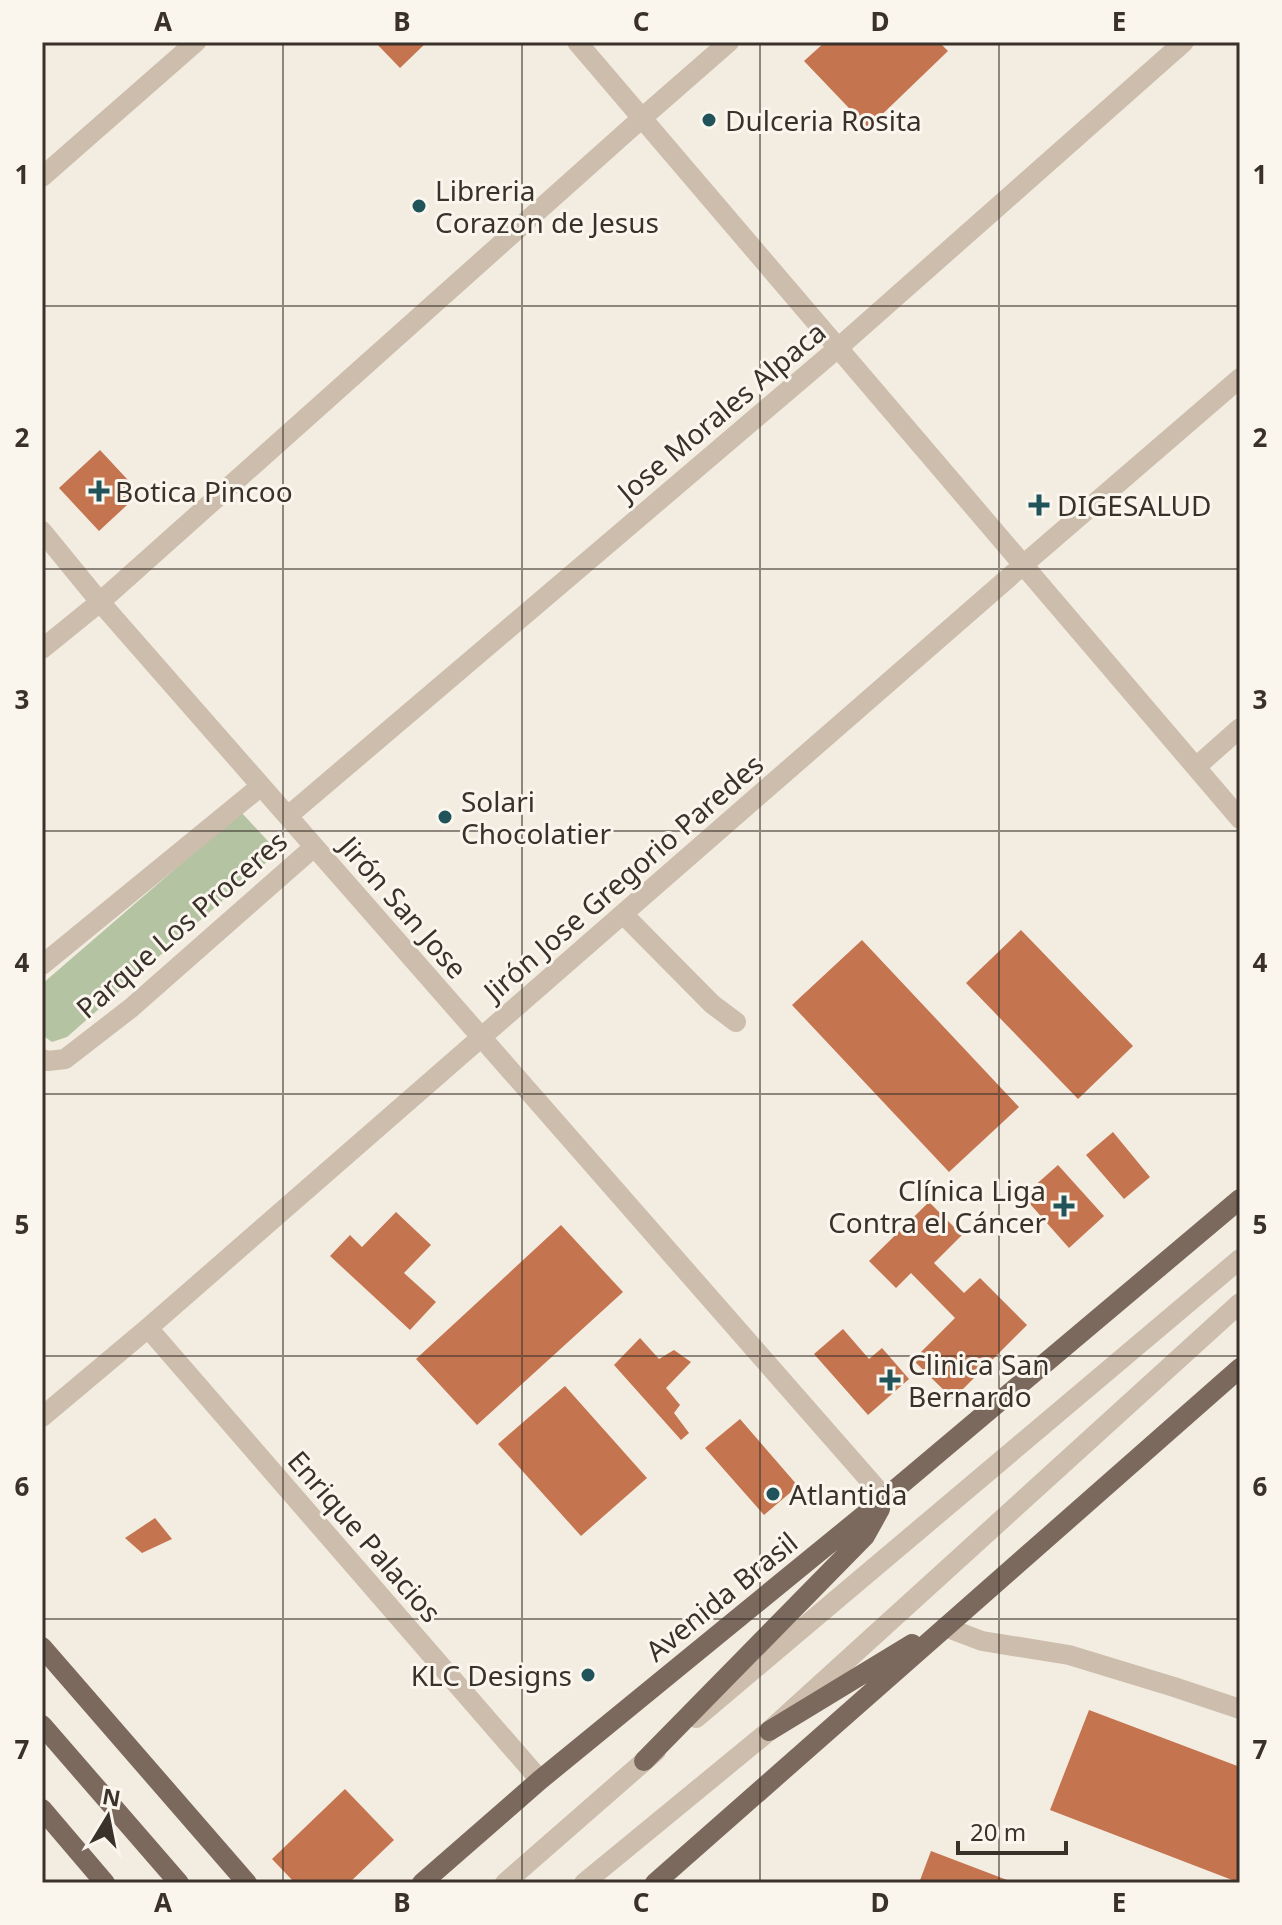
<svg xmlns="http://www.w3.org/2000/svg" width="1282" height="1925" font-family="'Noto Sans',sans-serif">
<rect width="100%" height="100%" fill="#f3ece1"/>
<!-- green -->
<path fill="#b4c3a1" d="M241,812L278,852L67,1037L52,1042L42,1035V984Z"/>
<!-- building -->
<path fill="#c4744e" d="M375,42H427L400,68Z
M825,42H939L948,51L868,128L804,61Z
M100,450L140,493L99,531L59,488Z
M1021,930L1133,1046L1078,1099L966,983Z
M862,940L1019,1107L949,1172L792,1005Z
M1113,1132L1150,1177L1124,1199L1086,1155Z
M1058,1165L1104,1216L1069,1248L1023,1196Z
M929,1202L962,1235L934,1263L964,1293L980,1278L1027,1325L953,1399L913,1360L955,1318L911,1273L896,1288L869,1261Z
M396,1212L431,1245L404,1273L436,1302L410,1330L330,1256L350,1235L362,1247Z
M561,1225L623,1292L477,1425L416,1359Z
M843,1329L869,1359L882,1348L909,1379L868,1415L814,1354Z
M640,1338L659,1359L674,1350L691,1362L666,1388L680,1405L674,1413L689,1433L681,1440L614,1365Z
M565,1386L647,1478L581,1536L498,1444Z
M740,1419L798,1486L764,1515L705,1448Z
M155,1518L172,1539L142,1553L125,1538Z
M1089,1710L1240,1767V1883L1050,1810Z
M345,1789L394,1840L349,1883H295L272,1859Z
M931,1851L1015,1883H919Z"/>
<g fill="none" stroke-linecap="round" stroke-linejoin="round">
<!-- minor -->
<path stroke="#ccbdac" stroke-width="20" d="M577,42L1240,819
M42,177L196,42
M42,531L100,602L885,1498
M42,649L100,602L642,118L729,42
M1196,767L1240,728
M288,816L838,348L1184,42
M623,914L712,1004L736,1022
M42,965L261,786
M42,1059L48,1061L65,1059L131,1008L314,847
M148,1328L540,1780
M42,1417L148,1328L1023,565L1240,378
M945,1627L982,1641L1069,1655L1174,1687L1240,1709
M696,1718L1240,1259
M505,1883L656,1751
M584,1883L769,1731L1240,1303"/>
<!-- major -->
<path stroke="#7b695d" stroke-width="20" d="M42,1647L247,1883
M42,1725L179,1883
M769,1731L912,1644
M644,1761L865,1536L880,1509
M42,1809L105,1883
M422,1883L540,1780L885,1498L1240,1199
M655,1883L1240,1368"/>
</g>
<!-- grid -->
<path fill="none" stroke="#3a312b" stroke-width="2" stroke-opacity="0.55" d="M283,42V1883M522,42V1883M760,42V1883M999,42V1883M42,306H1240M42,569H1240M42,831H1240M42,1094H1240M42,1356H1240M42,1619H1240"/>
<!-- markers -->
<g fill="#21535b" stroke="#faf6ee" stroke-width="3">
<circle cx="709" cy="120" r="8"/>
<circle cx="419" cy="206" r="8"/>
<path d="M95 479h8v8h8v8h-8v8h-8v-8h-8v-8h8z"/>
<path d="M1035 493h8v8h8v8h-8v8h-8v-8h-8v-8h8z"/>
<circle cx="445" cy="817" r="8"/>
<path d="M1060 1194h8v8h8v8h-8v8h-8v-8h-8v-8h8z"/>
<path d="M886 1368h8v8h8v8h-8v8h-8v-8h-8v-8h8z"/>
<circle cx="773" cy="1494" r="8"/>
<circle cx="588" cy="1675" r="8"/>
</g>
<g text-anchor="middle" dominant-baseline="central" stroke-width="6" stroke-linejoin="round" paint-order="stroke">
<!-- poi labels -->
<g font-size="28" fill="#3a312b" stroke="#faf6ee" text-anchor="start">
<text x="725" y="120">Dulceria Rosita</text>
<text x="435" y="190">Libreria<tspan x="435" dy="32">Corazon de Jesus</tspan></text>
<text x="115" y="491">Botica Pincoo</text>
<text x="1057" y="505">DIGESALUD</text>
<text x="461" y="801">Solari<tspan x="461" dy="32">Chocolatier</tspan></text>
<text x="1046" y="1190" text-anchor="end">Clínica Liga<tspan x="1046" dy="32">Contra el Cáncer</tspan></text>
<text x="908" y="1364">Clinica San<tspan x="908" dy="32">Bernardo</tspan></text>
<text x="789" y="1494">Atlantida</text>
<text x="572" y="1675" text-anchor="end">KLC Designs</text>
</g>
<!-- street labels -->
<g font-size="28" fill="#3a312b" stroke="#faf6ee">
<text transform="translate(721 411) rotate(-40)">Jose Morales Alpaca</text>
<text transform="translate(623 877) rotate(-41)">Jirón Jose Gregorio Paredes</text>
<text transform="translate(404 907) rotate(49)">Jirón San Jose</text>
<text transform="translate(181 924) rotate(-41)">Parque Los Proceres</text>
<text transform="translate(365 1536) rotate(49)">Enrique Palacios</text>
<text transform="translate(721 1596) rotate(-39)">Avenida Brasil</text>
</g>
</g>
<!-- border -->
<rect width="1282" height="1925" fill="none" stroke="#faf6ee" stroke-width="88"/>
<!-- north arrow -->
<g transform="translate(108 1817) rotate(10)" stroke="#faf6ee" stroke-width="6" paint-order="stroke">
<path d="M0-6L14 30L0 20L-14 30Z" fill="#3a312b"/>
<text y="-12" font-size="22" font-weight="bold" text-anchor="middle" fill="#3a312b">N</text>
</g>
<!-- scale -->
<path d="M958 1841v12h108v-12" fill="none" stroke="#3a312b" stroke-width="4"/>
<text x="970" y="1841" font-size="24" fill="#3a312b" stroke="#faf6ee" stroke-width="6" paint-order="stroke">20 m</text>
<rect x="44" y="44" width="1194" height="1837" fill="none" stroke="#3a312b" stroke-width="3"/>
<g font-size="26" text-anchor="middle" font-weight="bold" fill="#3a312b">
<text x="163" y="31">A</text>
<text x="402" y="31">B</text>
<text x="641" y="31">C</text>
<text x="880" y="31">D</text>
<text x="1119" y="31">E</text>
<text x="22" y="184">1</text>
<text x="1260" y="184">1</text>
<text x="22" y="447">2</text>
<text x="1260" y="447">2</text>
<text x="22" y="709">3</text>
<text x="1260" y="709">3</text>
<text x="22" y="972">4</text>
<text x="1260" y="972">4</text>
<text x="22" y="1234">5</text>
<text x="1260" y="1234">5</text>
<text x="22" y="1496">6</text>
<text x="1260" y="1496">6</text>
<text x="22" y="1759">7</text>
<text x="1260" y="1759">7</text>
<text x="163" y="1912">A</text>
<text x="402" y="1912">B</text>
<text x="641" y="1912">C</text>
<text x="880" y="1912">D</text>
<text x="1119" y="1912">E</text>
</g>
</svg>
